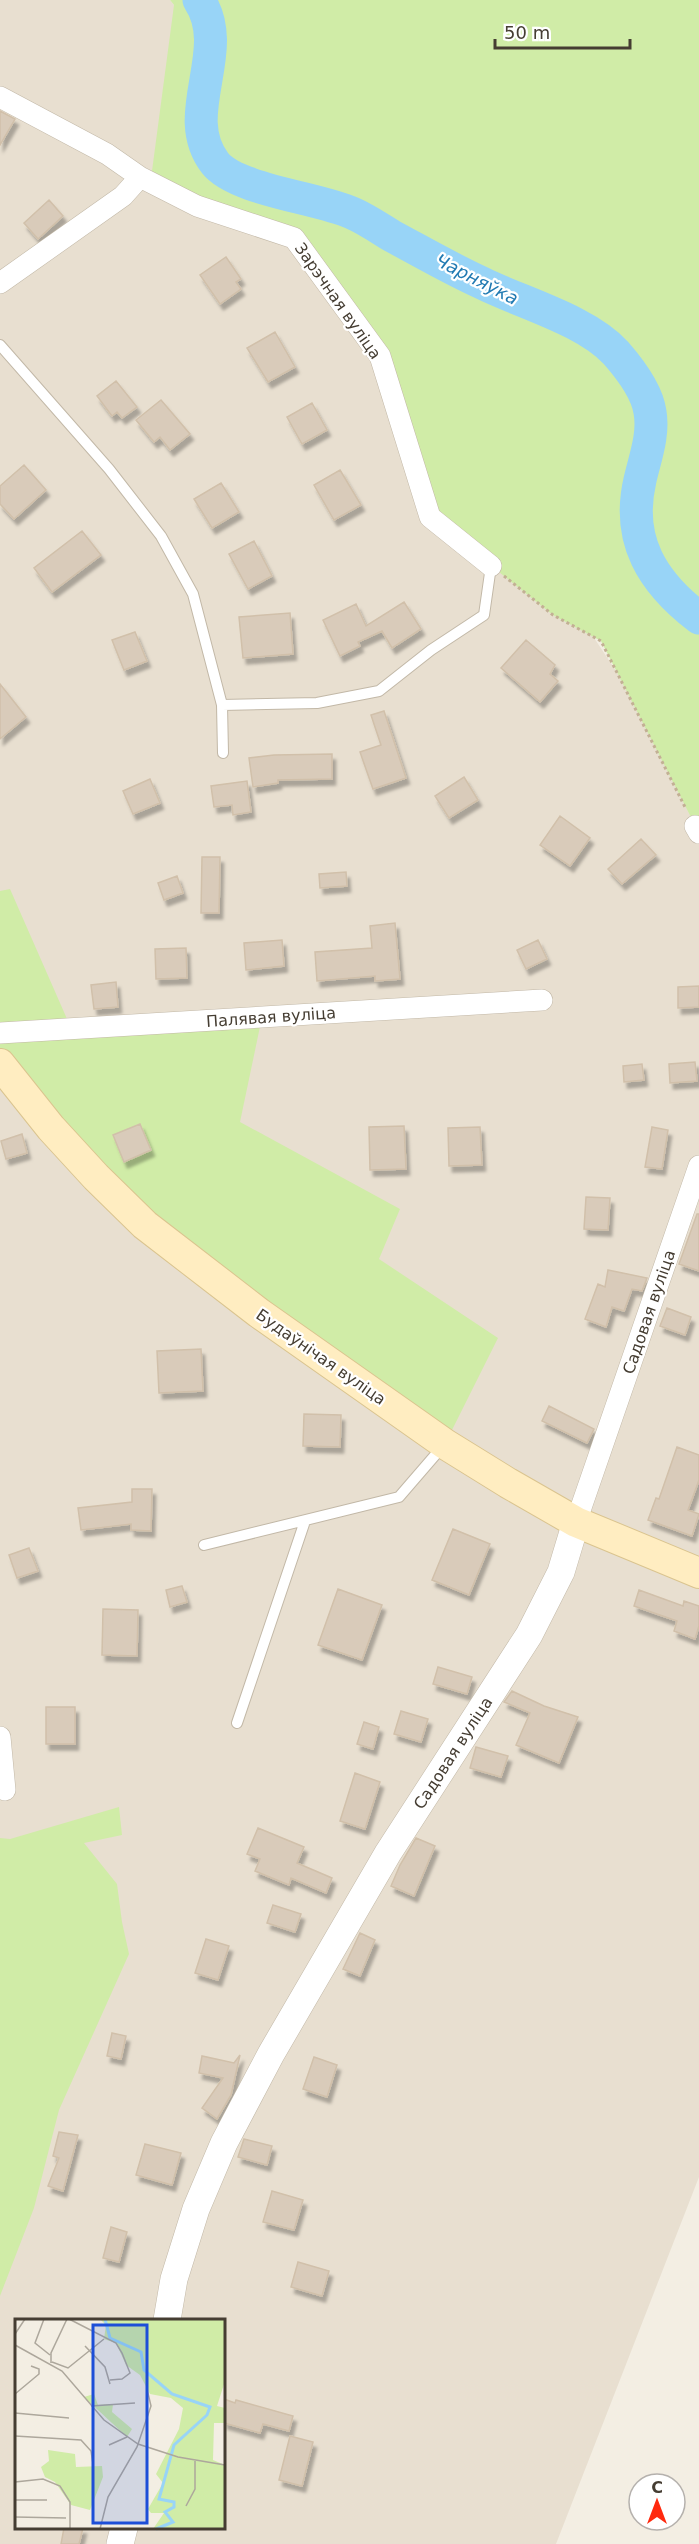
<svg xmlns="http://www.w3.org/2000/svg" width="699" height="2544" font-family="'DejaVu Sans',sans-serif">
<defs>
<filter id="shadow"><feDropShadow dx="3.5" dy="6" stdDeviation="1.5" flood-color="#0004"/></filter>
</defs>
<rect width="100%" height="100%" fill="#f3eee3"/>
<!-- residential -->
<path fill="#e8dfd0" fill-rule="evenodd" d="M0,0H170L174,5L626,686L699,833V2177L556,2544H0ZM16,2320H224V2528H16Z"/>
<!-- green -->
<path fill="#d0eca7" d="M170,0H699V833L601,641L553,615L430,517L380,356L294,238L150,186L174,5Z
M10,889L71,1028L262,1017L240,1122L400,1209L379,1259L498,1338L445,1444L198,1269L0,1064V891Z
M119,1807L122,1835L84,1843L117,1884L122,1922L129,1954L59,2110L34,2208L0,2296V1838L10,1839Z"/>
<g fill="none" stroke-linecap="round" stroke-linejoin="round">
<!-- river -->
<path stroke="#98d4f7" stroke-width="33" d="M199,0C233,51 177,114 215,163C236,190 319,198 352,213C366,219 379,228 392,236C422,252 451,269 482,283C522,303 586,320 616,353C630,369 647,391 650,412C654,435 645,458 640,480C626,540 652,582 699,618"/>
</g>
<!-- building -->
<path fill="#d9cbba" stroke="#d1c0aa" stroke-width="1.5" filter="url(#shadow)" d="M0,111L15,119L0,145Z
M49,200L63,216L38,239L24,223Z
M226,257L241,279L236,282L241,289L220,304L200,275Z
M275,332L295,367L268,382L247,348Z
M116,381L137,407L122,418L117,412L112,416L97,396Z
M161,400L190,434L170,450L160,437L154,442L136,420Z
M312,403L327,430L302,444L287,417Z
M24,465L46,490L14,519L0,504V486Z
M340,470L361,505L334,520L314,485Z
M221,483L239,512L212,528L194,499Z
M82,531L101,555L52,592L34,568Z
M254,541L272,576L248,589L229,554Z
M404,602L421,629L392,648L382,631L358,642L360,646L340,656L323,620L356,604L366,626Z
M290,613L293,654L243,658L239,617Z
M135,632L147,661L124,670L112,640Z
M526,640L555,665L550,674L558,681L540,702L501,668Z
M0,684L26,717L0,739Z
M384,711L406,778L373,789L360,752L381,745L371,715Z
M332,754V779L278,780V783L253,787L249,758L274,755Z
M464,777L478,800L449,818L435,796Z
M150,779L160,803L133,814L123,791Z
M247,781L251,812L233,815L232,805L214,807L211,786Z
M560,816L590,838L570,866L540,845Z
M641,839L656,855L622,884L608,869Z
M202,857H220L219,913H201Z
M346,872L347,886L320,888L319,874Z
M177,876L183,893L164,900L158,883Z
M395,923L400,979L375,981V976L317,981L315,952L372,948L370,926Z
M282,940L284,966L246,970L244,943Z
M538,940L547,959L526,969L517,950Z
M186,948L187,978L156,979L155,949Z
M116,982L118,1007L94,1009L91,985Z
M699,986V1007L678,1008V987Z
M695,1062L697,1081L670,1083L669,1064Z
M642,1064L644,1080L624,1082L623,1066Z
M140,1124L151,1150L124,1162L113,1135Z
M404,1126L406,1169L370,1170L369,1127Z
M480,1127L482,1165L449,1166L448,1128Z
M652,1127L668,1130L662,1169L645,1167Z
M22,1134L27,1153L6,1159L1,1141Z
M586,1197L610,1198L608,1230L584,1229Z
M697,1214H699V1271L679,1264Z
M608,1270L647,1278L642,1291L632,1289L624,1311L612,1307L606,1327L585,1319L598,1284L605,1287Z
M667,1308L691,1317L685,1335L660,1326Z
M201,1349L203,1391L159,1393L157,1351Z
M549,1406L594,1429L587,1443L542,1421Z
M304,1414L341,1415L340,1447L303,1446Z
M677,1447L699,1455V1480L688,1510L699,1514L692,1536L648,1520L656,1498L659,1499Z
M132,1489H152L151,1531L131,1530V1524L81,1530L78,1508L132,1502Z
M453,1529L490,1544L469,1595L432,1580Z
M29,1548L38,1571L17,1578L9,1555Z
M182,1586L187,1602L170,1607L166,1590Z
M338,1589L382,1605L362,1660L318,1645Z
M639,1590L683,1606L684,1601L699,1606V1626L695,1639L674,1631L677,1621L634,1606Z
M103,1609L138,1610L137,1656L102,1655Z
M438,1667L472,1677L467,1694L433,1684Z
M512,1691L544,1706L578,1717L559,1763L516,1745L530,1713L504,1702Z
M46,1707H75V1744H46Z
M401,1711L428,1719L421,1742L394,1734Z
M364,1722L379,1727L373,1749L357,1744Z
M476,1747L508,1756L501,1777L470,1768Z
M355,1773L380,1782L365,1829L340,1821Z
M258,1828L304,1847L297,1863L332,1878L326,1893L291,1878L289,1885L255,1871L260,1859L247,1854Z
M416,1838L435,1846L414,1896L391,1886L400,1865Z
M273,1905L301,1914L295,1932L267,1923Z
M360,1933L375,1940L360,1976L343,1969Z
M206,1939L229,1946L218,1980L195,1973Z
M112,2033L126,2036L121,2059L107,2056Z
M240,2055L231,2095L217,2119L202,2108L223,2078L199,2073L202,2056L234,2063Z
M314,2057L337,2065L327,2097L303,2089Z
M59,2132L78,2135L63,2191L48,2186L59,2158L53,2156Z
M244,2139L272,2146L267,2165L238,2157Z
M145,2144L181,2153L172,2185L136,2175Z
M272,2191L303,2200L294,2230L263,2222Z
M111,2227L127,2232L119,2262L103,2258Z
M298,2262L329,2271L322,2296L291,2287Z
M224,2399L235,2403L236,2400L293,2416L289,2431L263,2424L260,2433L224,2423Z
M290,2436L313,2442L302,2486L279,2480Z
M64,2528H83L79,2544H61Z"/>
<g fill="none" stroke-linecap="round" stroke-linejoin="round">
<!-- service casing -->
<g stroke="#c2b8a7" stroke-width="12">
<path id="service" d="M0,345L109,469L161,536L193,594L222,705L223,753
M222,705L317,703L379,691L431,650L484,615L491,566
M204,1545L399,1497L443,1446
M237,1723L305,1521"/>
</g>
<!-- minor casing -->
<g stroke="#c2b8a7" stroke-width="22">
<path id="minor" d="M0,97L107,154L140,177L197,206L294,238L380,356L430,517L491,566
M0,283L123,196L140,177
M695,826L699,833
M0,1033L542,1000
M576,1522L699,1166
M0,1737L5,1790"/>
</g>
<!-- tertiary casing -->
<g stroke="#c2b8a7" stroke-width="28">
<path id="tertiary" d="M167,2320L174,2279L196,2209L224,2143L271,2054L388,1853L529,1635L561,1572L576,1522
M120,2544L124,2528"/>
</g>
<!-- secondary casing -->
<g stroke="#dac48f" stroke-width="32">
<path id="secondary" d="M0,1064L51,1128L96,1177L145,1225L259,1313L445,1444L508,1483L576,1522L699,1573"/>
</g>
<!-- path -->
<path stroke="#c2b094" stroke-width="3" stroke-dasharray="3 3" stroke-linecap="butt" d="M504,576L553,615L601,641L686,809"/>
<!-- service -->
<use href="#service" stroke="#fff" stroke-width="10"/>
<!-- minor -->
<use href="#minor" stroke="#fff" stroke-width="21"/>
<!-- tertiary -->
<use href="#tertiary" stroke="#fff" stroke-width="27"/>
<!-- secondary -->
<use href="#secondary" stroke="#ffedc1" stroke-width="30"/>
</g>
<g text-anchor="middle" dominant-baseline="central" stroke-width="4.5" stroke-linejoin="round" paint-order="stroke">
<!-- street labels -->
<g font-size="16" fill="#453d32" stroke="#fff">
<text transform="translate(338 301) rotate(55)">Зарэчная вуліца</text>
<text transform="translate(271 1017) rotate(-4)">Палявая вуліца</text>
<text transform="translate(649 1312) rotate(-71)">Садовая вуліца</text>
<text transform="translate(321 1357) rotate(35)">Будаўнічая вуліца</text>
<text transform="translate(453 1753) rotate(-57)">Садовая вуліца</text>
</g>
<!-- water labels -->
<g font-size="18" font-style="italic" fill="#217ab2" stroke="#fff">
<text transform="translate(477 279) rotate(27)">Чарняўка</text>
</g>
</g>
<!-- overview -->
<g transform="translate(15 2319)">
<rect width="210" height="210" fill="#f3eee3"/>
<path d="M85,0H210V62L202,87L210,89V104H199L198,141L210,146V210H138L149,194H136L133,190L148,164L141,155L164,110L168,89L156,79L135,75L125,56L111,46L101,24L89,20L91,6ZM79,75L83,86L98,85L97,93L117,110L112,118L69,78ZM33,131L60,135L61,148L87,147L88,158L75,191L56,186L40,163L30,158L26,148L34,142Z" fill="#d0eca7"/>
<path fill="none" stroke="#98d4f7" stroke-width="3" d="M90,0L95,19L126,33L129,51L157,75L195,88L192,96L159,126L144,180L159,183V188L150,193L158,203L141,210"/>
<path fill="none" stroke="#ada79c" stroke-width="1.5" d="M29,0L20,24L35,36M54,0L101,24L107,34L115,54L107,60L95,61M0,15L10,0M0,26L47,52L89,101L123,125L163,138L210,146M70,27L90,48L95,65M37,43L53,49L89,20M36,44V34L52,0M0,75L24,55V50L16,47M76,87L120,84M0,94L54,99M0,117L66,121L76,132L78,145M94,126L112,118M0,163L28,160L45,167L55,183V210M0,181H32M171,187L180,170V142M0,198L51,199M85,210L93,178L122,128L136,87L132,70"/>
<path fill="#1d4ed8" fill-opacity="0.15" stroke="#1d4ed8" stroke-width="3" d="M78,6H132V204H78Z"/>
<rect width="210" height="210" fill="none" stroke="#453d32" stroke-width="3"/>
</g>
<!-- north arrow -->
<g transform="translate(657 2502)"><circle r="28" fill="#ffffff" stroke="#b5b1ad" stroke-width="1.5"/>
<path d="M0-4.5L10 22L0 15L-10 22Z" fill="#ff290e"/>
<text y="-9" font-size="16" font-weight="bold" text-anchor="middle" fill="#453d32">С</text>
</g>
<!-- scale -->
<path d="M495 39v9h135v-9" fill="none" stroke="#453d32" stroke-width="3"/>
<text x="504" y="39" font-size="18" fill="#453d32" stroke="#ffffff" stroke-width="4.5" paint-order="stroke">50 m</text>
</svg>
